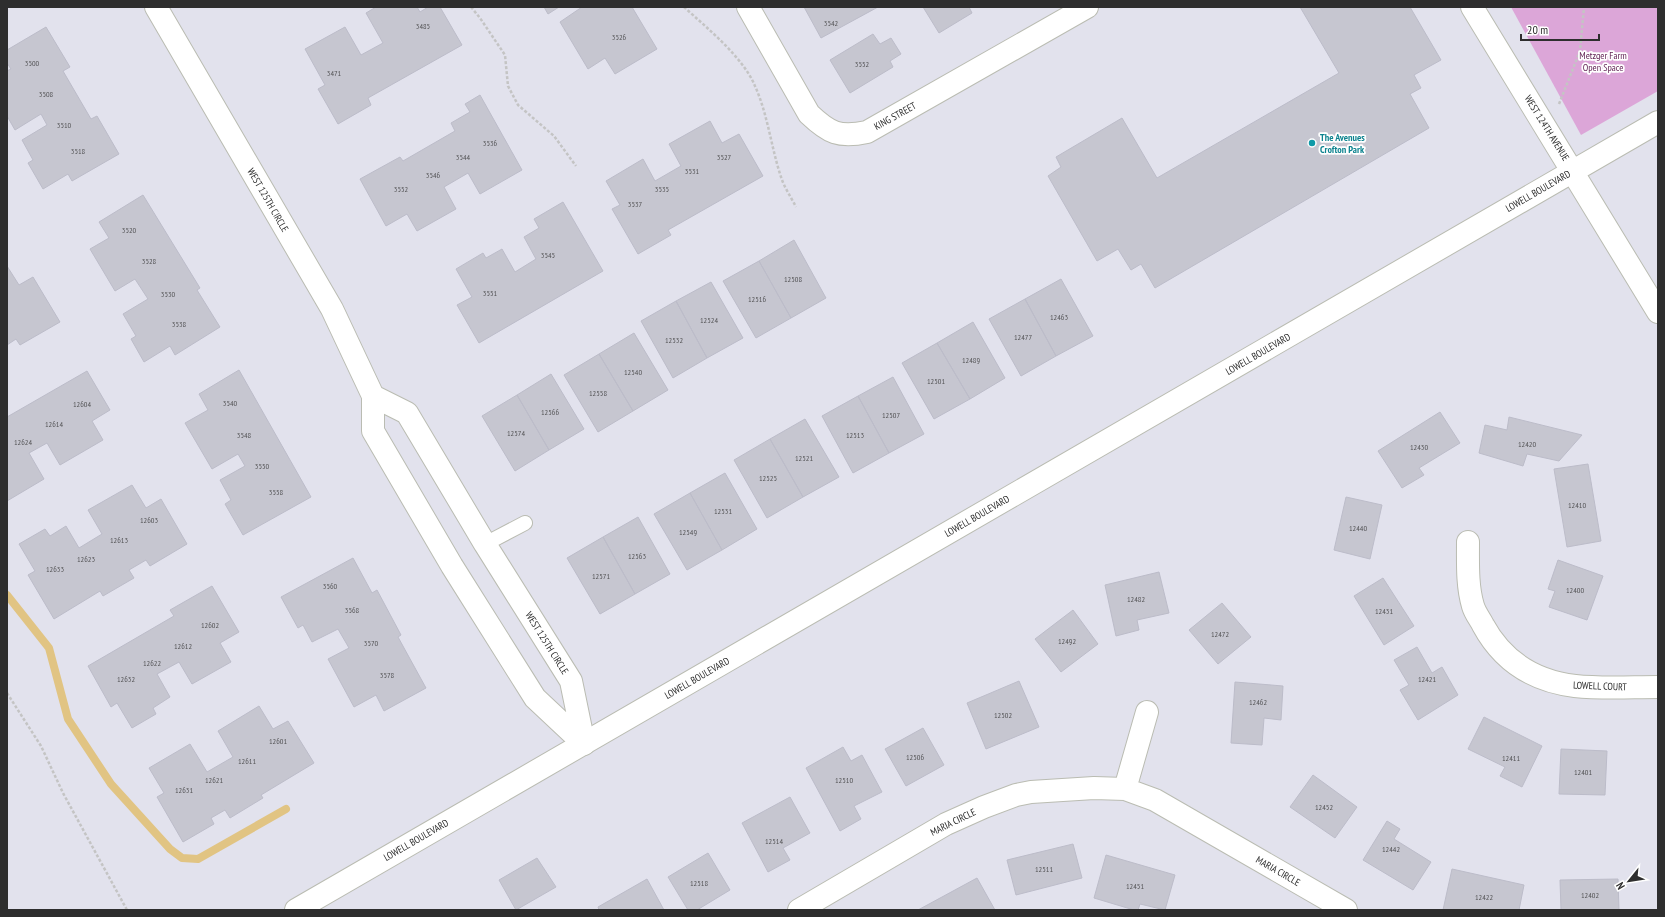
<svg xmlns="http://www.w3.org/2000/svg" width="1665" height="917" font-family="'PT Sans Narrow',sans-serif">
<rect width="100%" height="100%" fill="#e2e2ed"/>
<!-- green -->
<path fill="#dca6d8" d="M1511,7H1658V91L1581,135Z"/>
<g fill="none" stroke-linecap="round" stroke-linejoin="round">
<!-- stream -->
<path stroke="#e1c483" stroke-width="8" d="M7,595L49,648L68,719L111,784L170,849L182,858L198,859L286,809"/>
</g>
<!-- building -->
<path fill="#c6c6d0" stroke="#bcbcc9" d="M376,7H417L420,12L428,7H440L462,45L368,98L371,105L338,124L318,89L325,85L305,49L345,27L361,55L383,43L366,13Z
M544,7H559L548,14Z
M582,7H632L657,49L615,74L605,58L588,69L560,22Z
M804,7H878L821,38Z
M923,7H969L972,13L939,33Z
M1300,7H1410L1441,60L1414,75L1421,88L1410,94L1429,128L1155,288L1141,264L1131,270L1118,249L1097,261L1048,176L1061,167L1056,157L1122,118L1157,178L1339,73Z
M46,27L70,67L63,71L91,119L97,116L119,154L72,181L68,174L43,189L28,163L33,160L22,140L47,125L41,114L15,130L7,116V71L11,69L7,63V50Z
M873,34L880,44L891,38L901,54L890,61L893,67L850,93L830,60Z
M480,95L522,170L480,194L468,173L444,187L456,209L417,231L407,214L386,226L360,179L400,157L403,161L455,131L451,123L470,112L465,104Z
M710,121L722,143L739,134L763,176L668,230L671,235L638,254L612,209L620,205L606,181L643,159L655,181L681,166L669,144Z
M143,195L200,288L197,290L220,327L175,355L170,346L144,362L131,339L136,336L123,314L148,299L135,279L115,291L90,249L109,238L99,222Z
M563,202L603,271L479,343L457,305L472,297L456,269L483,253L486,258L502,249L515,272L536,259L524,237L539,228L534,219Z
M794,240L826,298L791,318L759,261Z
M759,261L791,318L756,338L723,281Z
M7,266L19,285L33,277L60,322L20,345L16,339L7,345Z
M1061,279L1093,336L1056,356L1025,299Z
M711,282L743,338L707,358L676,301Z
M1025,299L1056,356L1021,376L989,319Z
M676,301L707,358L673,378L641,321Z
M973,322L1005,378L970,399L937,343Z
M634,333L668,390L633,411L599,354Z
M937,343L970,399L934,419L902,363Z
M599,354L633,411L598,432L564,375Z
M239,370L311,497L243,535L225,504L231,500L220,480L245,466L238,454L212,469L185,423L208,410L199,394Z
M87,371L110,410L92,421L103,440L60,465L47,443L29,453L44,479L7,501V417Z
M551,374L584,429L549,450L517,395Z
M893,377L924,434L889,453L858,396Z
M517,395L549,450L515,471L482,416Z
M858,396L889,453L853,473L822,416Z
M1440,412L1460,443L1419,468L1424,475L1402,488L1378,451Z
M1509,417L1582,435L1559,461L1527,454L1523,466L1479,453L1485,425L1507,430Z
M805,419L839,477L803,497L770,439Z
M770,439L803,497L767,518L734,460Z
M1588,464L1601,541L1567,547L1554,469Z
M725,473L757,529L722,550L690,493Z
M132,485L146,508L161,499L187,544L150,566L146,560L129,570L134,578L103,596L100,591L54,619L28,575L35,571L19,544L45,529L50,536L66,526L79,548L102,534L88,510Z
M690,493L722,550L687,570L654,514Z
M1346,497L1382,505L1370,559L1334,550Z
M638,517L670,574L635,594L603,537Z
M603,537L635,594L600,614L567,558Z
M353,558L372,593L377,590L401,635L398,637L426,688L384,711L376,695L354,707L328,659L349,648L338,629L312,642L303,625L298,628L281,597Z
M1558,560L1603,576L1587,620L1549,607L1555,591L1548,589Z
M1159,572L1169,613L1137,620L1139,630L1116,636L1105,585Z
M1383,578L1414,626L1384,645L1354,596Z
M212,586L239,632L220,643L231,662L192,684L179,662L157,674L170,697L153,708L156,714L132,728L117,703L111,707L88,666L174,616L170,610Z
M1222,603L1251,637L1218,664L1189,630Z
M1073,610L1098,644L1061,672L1035,639Z
M1417,647L1432,673L1442,667L1458,695L1418,720L1400,690L1409,685L1394,660Z
M1019,681L1039,727L986,749L967,703Z
M1235,682L1283,686L1281,720L1264,718L1262,745L1231,743Z
M259,706L273,729L288,721L314,763L261,795L263,798L230,818L225,810L211,818L214,824L183,842L157,797L164,793L149,768L190,744L207,772L233,757L218,731Z
M1484,717L1542,746L1522,787L1500,776L1505,767L1468,749Z
M923,728L944,765L906,786L885,749Z
M843,747L851,761L862,755L882,792L854,806L861,819L840,831L806,768Z
M1561,749L1607,751L1605,795L1559,794Z
M1313,775L1357,807L1335,838L1290,807Z
M790,797L810,833L783,848L790,860L768,872L742,823Z
M1387,821L1400,829L1394,839L1431,862L1413,890L1363,860Z
M1073,844L1082,878L1016,895L1007,860Z
M708,853L730,890L697,910H688L668,877Z
M1106,855L1175,875L1165,910L1140,904L1138,910H1134L1094,898Z
M537,858L556,887L516,910L499,880Z
M1452,869L1524,885L1519,910H1443Z
M977,878L995,910H918Z
M647,879L664,910H599L598,907Z
M1618,879L1619,910H1561L1560,880Z"/>
<g fill="none" stroke-linecap="round" stroke-linejoin="round">
<!-- lane casing -->
<g stroke="#babcb2" stroke-width="16">
<path id="lane" d="M485,544L525,523"/>
</g>
<!-- street casing -->
<g stroke="#babcb2" stroke-width="24">
<path id="street" d="M156,7L332,309L373,396V431L452,566L535,698L584,744
M748,7L809,114C829,133 839,138 867,132L1087,7
M1472,7L1658,312
M373,396L407,413L485,544L571,681L584,744
M1468,542C1468,563 1467,586 1473,606C1475,613 1480,619 1483,625C1503,662 1534,681 1575,686C1602,689 1631,687 1658,687
M1125,789L1147,712
M799,910L946,824L984,807L1016,795L1031,792L1094,788L1125,789L1155,800L1346,910"/>
</g>
<!-- secondary casing -->
<g stroke="#babcb2" stroke-width="24">
<path id="secondary" d="M296,910L1658,122"/>
</g>
<!-- path -->
<path stroke="#c4c4c4" stroke-width="2.5" stroke-dasharray="3 2" stroke-linecap="butt" d="M471,7L480,18L505,55L508,86L518,105L554,136L576,166
M684,7C707,28 743,57 755,86C768,115 771,147 781,177C784,187 791,197 796,207
M1559,104L1580,51L1584,7
M7,693L41,746L63,793L127,910"/>
<!-- lane -->
<use href="#lane" stroke="#fff" stroke-width="14"/>
<!-- street -->
<use href="#street" stroke="#fff" stroke-width="22"/>
<!-- secondary -->
<use href="#secondary" stroke="#fff" stroke-width="22"/>
</g>
<!-- markers -->
<circle fill="#0f9aa8" stroke="#fff" stroke-width="1.5" cx="1312" cy="143" r="4"/>
<g text-anchor="middle" dominant-baseline="central" stroke-width="3.5" stroke-linejoin="round" paint-order="stroke">
<!-- number labels -->
<g font-size="8" fill="#545456">
<text x="831" y="23">3542</text>
<text x="423" y="26">3485</text>
<text x="619" y="37">3526</text>
<text x="32" y="63">3500</text>
<text x="862" y="64">3552</text>
<text x="334" y="73">3471</text>
<text x="46" y="94">3508</text>
<text x="64" y="125">3510</text>
<text x="490" y="143">3536</text>
<text x="78" y="151">3518</text>
<text x="463" y="157">3544</text>
<text x="724" y="157">3527</text>
<text x="692" y="171">3531</text>
<text x="433" y="175">3546</text>
<text x="401" y="189">3552</text>
<text x="662" y="189">3535</text>
<text x="635" y="204">3537</text>
<text x="129" y="230">3520</text>
<text x="548" y="255">3545</text>
<text x="149" y="261">3528</text>
<text x="793" y="279">12508</text>
<text x="490" y="293">3551</text>
<text x="168" y="294">3530</text>
<text x="757" y="299">12516</text>
<text x="1059" y="317">12463</text>
<text x="709" y="320">12524</text>
<text x="179" y="324">3538</text>
<text x="1023" y="337">12477</text>
<text x="674" y="340">12532</text>
<text x="971" y="360">12489</text>
<text x="633" y="372">12540</text>
<text x="936" y="381">12501</text>
<text x="598" y="393">12558</text>
<text x="230" y="403">3540</text>
<text x="82" y="404">12604</text>
<text x="550" y="412">12566</text>
<text x="891" y="415">12507</text>
<text x="54" y="424">12614</text>
<text x="516" y="433">12574</text>
<text x="244" y="435">3548</text>
<text x="855" y="435">12513</text>
<text x="23" y="442">12624</text>
<text x="1527" y="444">12420</text>
<text x="1419" y="447">12430</text>
<text x="804" y="458">12521</text>
<text x="262" y="466">3550</text>
<text x="768" y="478">12525</text>
<text x="276" y="492">3558</text>
<text x="1577" y="505">12410</text>
<text x="723" y="511">12531</text>
<text x="149" y="520">12603</text>
<text x="1358" y="528">12440</text>
<text x="688" y="532">12549</text>
<text x="119" y="540">12613</text>
<text x="637" y="556">12563</text>
<text x="86" y="559">12623</text>
<text x="55" y="569">12633</text>
<text x="601" y="576">12571</text>
<text x="330" y="586">3560</text>
<text x="1575" y="590">12400</text>
<text x="1136" y="599">12482</text>
<text x="352" y="610">3568</text>
<text x="1384" y="611">12431</text>
<text x="210" y="625">12602</text>
<text x="1220" y="634">12472</text>
<text x="1067" y="641">12492</text>
<text x="371" y="643">3570</text>
<text x="183" y="646">12612</text>
<text x="152" y="663">12622</text>
<text x="387" y="675">3578</text>
<text x="126" y="679">12632</text>
<text x="1427" y="679">12421</text>
<text x="1258" y="702">12462</text>
<text x="1003" y="715">12502</text>
<text x="278" y="741">12601</text>
<text x="915" y="757">12506</text>
<text x="1511" y="758">12411</text>
<text x="247" y="761">12611</text>
<text x="1583" y="772">12401</text>
<text x="214" y="780">12621</text>
<text x="844" y="780">12510</text>
<text x="184" y="790">12631</text>
<text x="1324" y="807">12452</text>
<text x="774" y="841">12514</text>
<text x="1391" y="849">12442</text>
<text x="1044" y="869">12511</text>
<text x="699" y="883">12518</text>
<text x="1135" y="886">12451</text>
<text x="1590" y="895">12402</text>
<text x="1484" y="897">12422</text>
</g>
<!-- park labels -->
<g font-size="10" fill="#632556" stroke="#fff">
<text x="1603" y="55">Metzger Farm<tspan x="1603" dy="12">Open Space</tspan></text>
</g>
<!-- street labels -->
<g font-size="10" fill="#2e2e2e" stroke="#fff">
<text transform="translate(895 116) rotate(-29)">KING STREET</text>
<text transform="translate(1547 128) rotate(58)">WEST 124TH AVENUE</text>
<text transform="translate(1538 191) rotate(-30)">LOWELL BOULEVARD</text>
<text transform="translate(268 200) rotate(60)">WEST 125TH CIRCLE</text>
<text transform="translate(1258 354) rotate(-30)">LOWELL BOULEVARD</text>
<text transform="translate(977 516) rotate(-30)">LOWELL BOULEVARD</text>
<text transform="translate(547 643) rotate(58)">WEST 125TH CIRCLE</text>
<text transform="translate(697 678) rotate(-30)">LOWELL BOULEVARD</text>
<text transform="translate(1600 686) rotate(2)">LOWELL COURT</text>
<text transform="translate(953 822) rotate(-26)">MARIA CIRCLE</text>
<text transform="translate(416 840) rotate(-30)">LOWELL BOULEVARD</text>
<text transform="translate(1278 871) rotate(30)">MARIA CIRCLE</text>
</g>
<!-- culture labels -->
<g font-size="10" font-weight="bold" fill="#0d838f" stroke="#fff" text-anchor="start">
<text x="1320" y="137">The Avenues<tspan x="1320" dy="12">Crofton Park</tspan></text>
</g>
</g>
<!-- border -->
<rect width="1665" height="917" fill="none" stroke="#2e2e2e" stroke-width="16"/>
<!-- north arrow -->
<g transform="translate(1629 881) rotate(240)" stroke="#ffffff" stroke-width="3" paint-order="stroke">
<path d="M0-3L7 15L0 10L-7 15Z" fill="#2e2e2e"/>
<text y="-6" font-size="11" font-weight="bold" text-anchor="middle" fill="#2e2e2e">N</text>
</g>
<!-- scale -->
<path d="M1521 34v6h78v-6" fill="none" stroke="#2e2e2e" stroke-width="2"/>
<text x="1527" y="34" font-size="12" fill="#2e2e2e" stroke="#ffffff" stroke-width="3" paint-order="stroke">20 m</text>
</svg>
